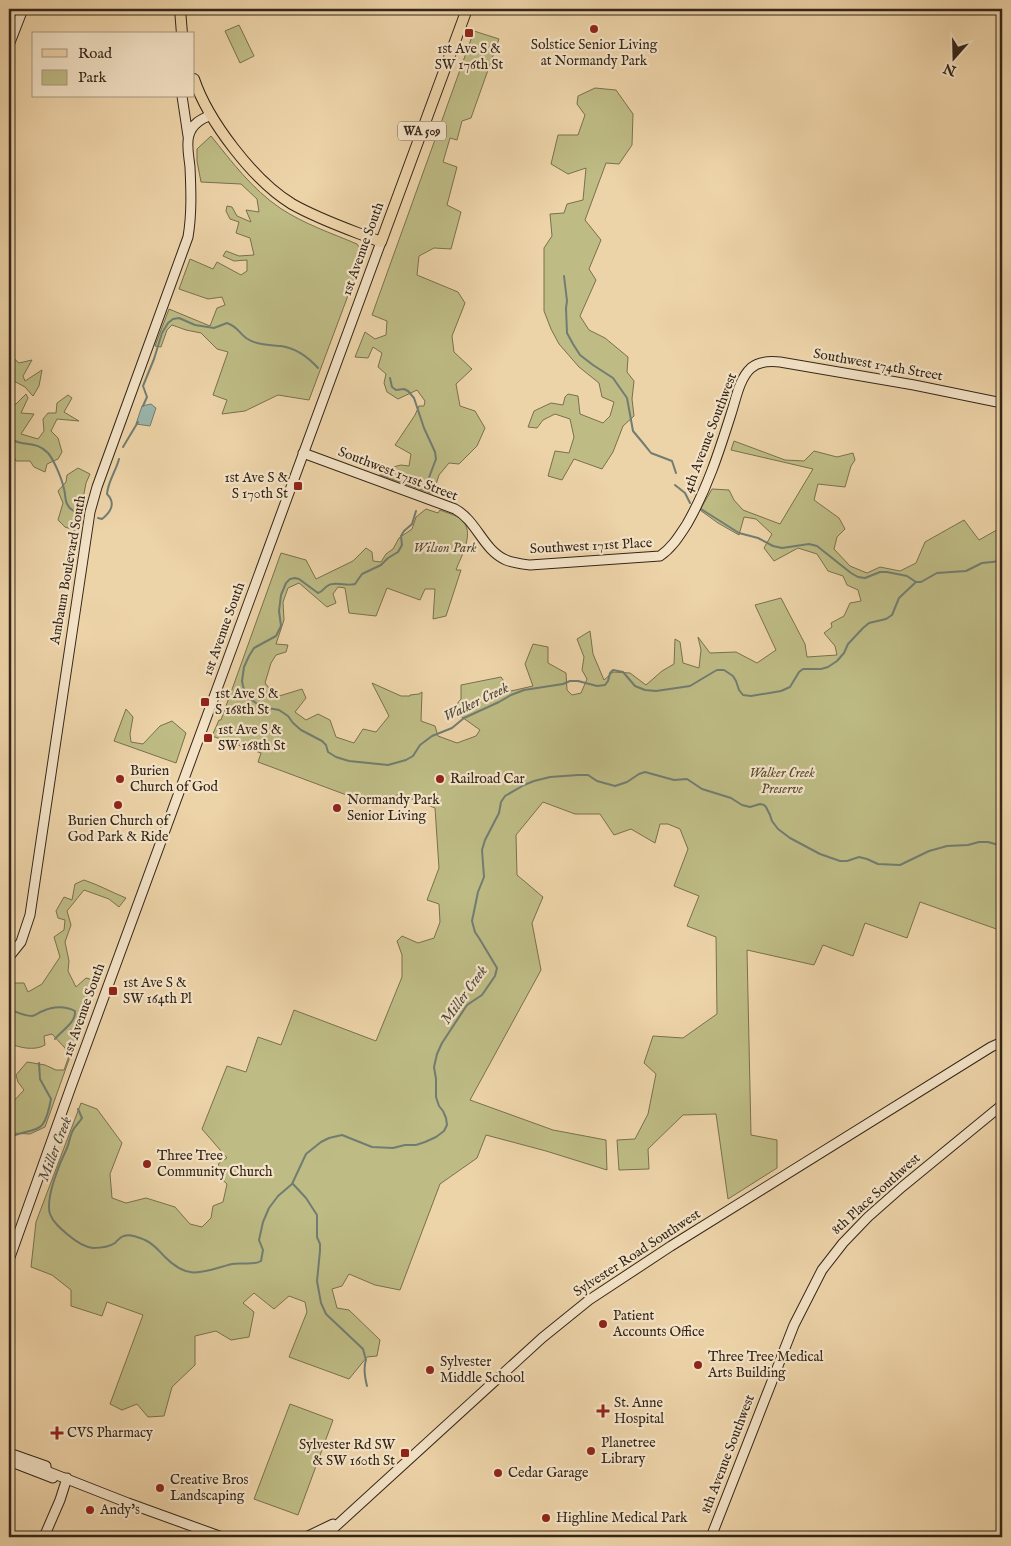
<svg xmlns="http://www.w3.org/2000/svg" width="1011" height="1546" font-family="'IM FELL English',serif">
<rect width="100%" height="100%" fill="#edd3a8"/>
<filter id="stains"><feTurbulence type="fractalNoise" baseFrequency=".004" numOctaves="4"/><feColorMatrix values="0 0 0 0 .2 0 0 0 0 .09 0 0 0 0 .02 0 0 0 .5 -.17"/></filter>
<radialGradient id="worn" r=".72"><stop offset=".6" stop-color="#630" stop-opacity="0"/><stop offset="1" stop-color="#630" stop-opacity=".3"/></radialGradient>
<!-- green -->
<path fill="#bebb84" stroke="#79704e" d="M239,25L254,56L240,63L225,31Z
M474,31L499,39L471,118L462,121L457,140L450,138L443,162L457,167L447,205L461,212L451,249L434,248L419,256L417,275L458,292L465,303L452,336L454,352L472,369L456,384L460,406L475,411L485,428L477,446L459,464L449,463L439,475L433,494L380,475L381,470L401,465L409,466L411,454L395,445L415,415L419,406H424L425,401L417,390L398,399L387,392L384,383L386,374L378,367L382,353L373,347L368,358L355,357L365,332L375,339L386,335L387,321L372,315Z
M595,88L616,90L633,114L632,145L619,164L606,163L585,220L601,240L589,269L596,280L580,316L589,330L605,338L628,357L627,372L634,381L632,399L634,416L623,426L613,452L602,469L574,459L562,480L548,476L555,451L569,453L574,437L570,419L555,414L543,420L537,428L528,427L534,411L551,403L563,405L565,397L568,394L578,396L580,414L603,423L610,416L614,402L602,397L599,383L579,367L559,344L551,329L544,311V248L552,236L550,214L564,213L567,204L583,200L586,168L568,174L551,164L558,135H578L585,115L577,104L578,96Z
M211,136C232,162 252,189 280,208C304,224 331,233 357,244L361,250L362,258L309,400L278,395L245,411L222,414L227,400L213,395L228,352L217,349L201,333L186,330L172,325L167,330L161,347L155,346L169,309L210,326L217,308L225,305L222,297L208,299L179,289L190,259L213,269L217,262L241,275L247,271V260L234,261L223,256L226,251L239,256L254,255L250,238L236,233L239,222L230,219L226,211L227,206L232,207L237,216L251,222L246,210L259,212L257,199L241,184L201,182L197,161V149Z
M9,336L11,337L10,355L19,363L32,360L23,376L25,381L42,370L39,386L33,396L25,387L14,381L9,386Z
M26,394L28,398L21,413L34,414L21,434L38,439L44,431L43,419L48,413H56L57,403L68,395L72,398L64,412L79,421L57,419L51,431L58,438L62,452L58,459L47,464L45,472L34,467L30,461H16L11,450L9,449V407L16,404Z
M734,441L785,460L804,461L814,451L837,457L853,453L855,460L851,466L845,487L818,484L814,500L839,518L845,529L837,537L834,549L850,566L867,573L880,567L900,571L916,563L925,542L964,520L979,540L1002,527V931L920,902L907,938L865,923L853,956L823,945L814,965L747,950L751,1135L777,1140V1168L728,1199L716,1114L683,1115L648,1149L649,1169L619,1170L617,1140L635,1139L648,1114L656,1074L644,1063L653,1036L683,1038L717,1014L716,937L687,926L699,896L674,886L688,849L680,829L668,824H660L655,843L631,829L614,835L600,814H575L543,802L516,835L517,875L543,897L532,923L541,970L470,1100L553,1130L606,1140L607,1170L546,1151L486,1135L477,1158L440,1184L400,1290L375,1285L349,1274L342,1286L332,1289L337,1308L349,1310L380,1340L377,1356L367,1357L349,1379L289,1357L307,1312L305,1302L289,1296L274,1309L254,1293L243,1303L254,1312L249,1337L231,1340L216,1331L195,1336V1365L172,1387L164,1416L148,1417L137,1404L122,1410L110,1404L143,1315L107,1302L102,1316L71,1306V1290L52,1275L31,1267L36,1222L81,1103L97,1109L122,1143L110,1174L112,1198L126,1203L146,1198L175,1207L190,1224L202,1227L211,1218L213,1206L223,1202L227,1184L216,1174L219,1163L227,1158L202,1129L227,1066L246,1072L258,1037L281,1045L294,1010L376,1041L402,977V955L397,941L402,936L418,943L434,938L440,922L439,904L427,900L439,868L435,808L399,794L376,806L258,762L261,753L212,736L219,720H221L281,553L306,560L316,579L353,561L366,548L372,552L373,561L381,562L386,554L393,549L399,538L412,529L416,517L426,509L438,513L440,510C447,513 456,515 461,519C476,532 461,556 456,570H461L446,616L433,619L435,589H425L420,600L387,588L376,616L349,613L345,588L338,587L333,594L336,603L327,607L299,583L288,588L283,602L284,620L276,644L288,645L286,652L276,655L271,663L265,683L276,697L302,689L306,698L295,712L306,720L318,714L330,720L336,737L354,743L363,729L376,732L389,716L372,683L401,696H410V695L419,694L422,692L421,721L435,726L438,736L457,743L476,736L480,730L452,710L461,699V685L501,677L511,691L533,686L525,664L533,644L548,647V663L566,673L567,690L572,695L581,693L587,679L582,670L584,657L577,639L590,631L593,654L604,680L613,672L630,673L646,685L662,671L674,664L675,639L680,642L683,663L699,668L701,650L698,637L710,653L736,652L757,663L776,650L755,605L781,598L805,644L807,657L837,655L835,646L824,633L832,627L831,623L844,616L850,603L861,601L858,590L847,585L843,576L828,571L817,554L798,548L774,561L764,548L772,534L756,519L744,517L739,535L718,523L700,510L712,489L729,490L734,500L743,510L780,524L813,469L731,450Z
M78,468L90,474L86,483L77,531L65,527L58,520L63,503L58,491L66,482L67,475Z
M126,709L133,717L130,734L131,742L143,744L160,726L172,721L186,733L176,763L114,741Z
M84,880C99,885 111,892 126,898L119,907L109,899L84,890L67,911L71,925L65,942L69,961L68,971L76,987L86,978L97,981L45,1127L30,1134L11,1133L9,1137V1111L13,1108L11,1104L24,1090L18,1082L16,1075L27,1062L45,1065L56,1070H64L69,1056L65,1048L52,1034L44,1036L45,1045C35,1051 19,1048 9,1043V979L10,983H24L28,992L42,984L60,957L54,937L64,930L65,920L58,918L56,911L64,897L72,900L75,884Z
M290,1404L333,1420L298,1515L254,1499Z"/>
<!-- water -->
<path fill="#9ab7ae" stroke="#717d72" d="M151,404L156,408L150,426L136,424L142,406Z"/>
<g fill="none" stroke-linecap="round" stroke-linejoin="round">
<!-- stream -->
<path stroke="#717d72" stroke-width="2" d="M564,276L567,301L566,308L567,333L573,344L580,355L593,365L613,378L627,398L633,431L643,443L651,453L672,461L676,473
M390,378L392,387L396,390L404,389L408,391L414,398L424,428L435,452L436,459L425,488
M143,406L147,397L143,386L154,359L162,333L168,323L173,319L179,318L195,325L214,328L227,323C238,327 238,332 246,338C256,345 269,345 281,346C295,348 308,357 318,368
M9,437C21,448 35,439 48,453C54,460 62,479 64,489C66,495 64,501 69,507C71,510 76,512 79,514
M123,447L138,422
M675,485L685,493L690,503
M701,509L739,533L758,538L773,546L782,548L809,544L817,546L851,573L858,577L865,578L880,572H887L907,576L916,582
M416,511L412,524L404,531L401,536L402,545L398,552L388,558L381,565L362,574L355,584C347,586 341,583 333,584C325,584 325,591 318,593L299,579L295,578L290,579L286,583L281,595L279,611L281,626L276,636L254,648L249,656L244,667L242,681L243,686L246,696L256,703L263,707L279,710L288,716L293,723L301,730L322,741L326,745L328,752L336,757L349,761L388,765L406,760L413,756L420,745L432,736L452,728L464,718L499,702L511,695L524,690L563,684L570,681H578L597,686L605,685L608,681L610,673L613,670L623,672L635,686L645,690L656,691L690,686L710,674L717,670H724L733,676L736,681L739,690L743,695L751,696L781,691L790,687L799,672L803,669H821L828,667L837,661L844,653L848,644L863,628L869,623L886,619L892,615L899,598L916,582H921L937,573L966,571L982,563L1002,561
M98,518L102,519C111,512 116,503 107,494C108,481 116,471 119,459
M9,1009C16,1012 24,1016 32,1016C37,1015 39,1012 43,1011C53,1006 66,1006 75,1011C76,1023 62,1030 55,1039
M78,1109L82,1118C79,1123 75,1126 73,1130C70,1136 69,1143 67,1148C60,1162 45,1198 50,1214C53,1222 60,1228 67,1234C74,1240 83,1247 93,1248C100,1248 109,1247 115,1243C118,1240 120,1237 124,1236C130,1233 140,1238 145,1240C154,1244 159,1251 165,1257C190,1282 203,1271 232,1264C242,1262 252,1266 261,1261L263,1250L259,1240L263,1222L269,1208L278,1196L292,1184L306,1154L321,1142L329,1138L342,1135L372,1147L393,1148L405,1145H416L425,1142L436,1137L444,1131L447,1125L446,1118L443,1111L439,1106L436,1097V1079L434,1067L437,1054L442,1043L467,1005L482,995L495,976L497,968L479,938L475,932L472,921L478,892L484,877L482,850L485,840L499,813L501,802L505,796L524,785L534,781L550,777L578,775H588L597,781L615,786L627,782L639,774L645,772L674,780L687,779L702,789L731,798L742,805L750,807L760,804L764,805L766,807L770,815L772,821L778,829L790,838L820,854L840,861H847L859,857L867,859L878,864L900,865L929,851L947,846L968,845L979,842H988L1002,846
M9,1137C39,1126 44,1136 51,1099L40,1079L39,1063
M293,1184L306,1198L317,1215V1237L320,1244V1251L317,1281L321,1303L326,1314L363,1349L366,1360C363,1368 365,1378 367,1386"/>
<!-- secondary casing -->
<g stroke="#342619" stroke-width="11">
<path id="secondary" d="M9,45L23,9
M182,96L188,136
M303,453L455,509C477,521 483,550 506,560C513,563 522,564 530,565L660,556C672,548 679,536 687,524C707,489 719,452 731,414C736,399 739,379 751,368C759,361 770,361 780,362L914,385L1002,403
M9,957L21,942L30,915L90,512L97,487L188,237C192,213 191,190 190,167C189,157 186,144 189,135C192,124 201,119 211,115
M9,1260L72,1084L381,242
M9,1453L46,1466
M9,1461L53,1478
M41,1465L49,1472L128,1503L222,1537
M44,1537L60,1500L67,1478
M306,1537L333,1524
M324,1537L542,1338L589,1300L671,1246L991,1047L1002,1042
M711,1537L794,1325L822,1270L843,1243L868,1217L902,1187L1002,1105"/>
</g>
<!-- primary casing -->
<g stroke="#342619" stroke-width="12">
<path id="primary" d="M180,9L182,34
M194,79C208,121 254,181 292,204C320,220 351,230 381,242L467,9"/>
</g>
<!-- secondary -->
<use href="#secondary" stroke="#f3e2c6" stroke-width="9"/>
<!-- primary -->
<use href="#primary" stroke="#edd3a8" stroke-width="10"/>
</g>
<!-- markers -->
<g fill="#8f2418" stroke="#f3e2c6" stroke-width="2">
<circle cx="594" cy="29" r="5"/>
<rect x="464" y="28" width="10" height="10" rx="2.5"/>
<rect x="293" y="481" width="10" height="10" rx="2.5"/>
<rect x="200" y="697" width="10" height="10" rx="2.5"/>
<rect x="203" y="733" width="10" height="10" rx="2.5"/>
<circle cx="120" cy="779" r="5"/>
<circle cx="440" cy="779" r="5"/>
<circle cx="118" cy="805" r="5"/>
<circle cx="337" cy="808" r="5"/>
<rect x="108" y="986" width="10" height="10" rx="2.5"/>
<circle cx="147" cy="1164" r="5"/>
<circle cx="603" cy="1324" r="5"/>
<circle cx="698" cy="1365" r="5"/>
<circle cx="430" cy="1370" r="5"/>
<path d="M600.5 1403.5h5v5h5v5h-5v5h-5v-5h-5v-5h5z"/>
<path d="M54.5 1425.5h5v5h5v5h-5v5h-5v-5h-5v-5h5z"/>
<circle cx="591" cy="1451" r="5"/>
<rect x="400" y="1448" width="10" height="10" rx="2.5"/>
<circle cx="498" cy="1473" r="5"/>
<circle cx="160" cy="1488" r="5"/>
<circle cx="90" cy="1510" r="5"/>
<circle cx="546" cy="1518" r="5"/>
</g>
<g text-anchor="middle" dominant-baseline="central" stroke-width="4.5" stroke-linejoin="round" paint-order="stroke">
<!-- shield labels -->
<rect fill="#f3e2c6" stroke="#6d5e4d" stroke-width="1" x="398" y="121.5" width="48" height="19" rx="4"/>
<g font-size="12" font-weight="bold" fill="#342619">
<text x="422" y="131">WA 509</text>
</g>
<!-- poi labels -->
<g font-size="14" fill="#342619" stroke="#f3e2c6" text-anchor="start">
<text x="594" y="45" text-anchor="middle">Solstice Senior Living<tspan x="594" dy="16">at Normandy Park</tspan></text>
<text x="469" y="49" text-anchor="middle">1st Ave S &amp;<tspan x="469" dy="16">SW 176th St</tspan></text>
<text x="288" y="478" text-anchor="end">1st Ave S &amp;<tspan x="288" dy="16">S 170th St</tspan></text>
<text x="215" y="694">1st Ave S &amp;<tspan x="215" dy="16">S 168th St</tspan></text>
<text x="218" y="730">1st Ave S &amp;<tspan x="218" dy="16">SW 168th St</tspan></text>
<text x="130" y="771">Burien<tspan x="130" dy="16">Church of God</tspan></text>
<text x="450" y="779">Railroad Car</text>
<text x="347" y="800">Normandy Park<tspan x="347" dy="16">Senior Living</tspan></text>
<text x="118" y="821" text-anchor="middle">Burien Church of<tspan x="118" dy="16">God Park &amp; Ride</tspan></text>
<text x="123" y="983">1st Ave S &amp;<tspan x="123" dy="16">SW 164th Pl</tspan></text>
<text x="157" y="1156">Three Tree<tspan x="157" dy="16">Community Church</tspan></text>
<text x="613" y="1316">Patient<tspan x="613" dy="16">Accounts Office</tspan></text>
<text x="708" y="1357">Three Tree Medical<tspan x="708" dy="16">Arts Building</tspan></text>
<text x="440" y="1362">Sylvester<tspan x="440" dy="16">Middle School</tspan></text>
<text x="614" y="1403">St. Anne<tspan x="614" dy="16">Hospital</tspan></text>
<text x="67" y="1433">CVS Pharmacy</text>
<text x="601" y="1443">Planetree<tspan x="601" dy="16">Library</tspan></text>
<text x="395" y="1445" text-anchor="end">Sylvester Rd SW<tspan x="395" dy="16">&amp; SW 160th St</tspan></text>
<text x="508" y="1473">Cedar Garage</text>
<text x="170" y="1480">Creative Bros<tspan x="170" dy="16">Landscaping</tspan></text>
<text x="100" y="1510">Andy's</text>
<text x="556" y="1518">Highline Medical Park</text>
</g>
<!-- street labels -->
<g font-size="14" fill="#342619" stroke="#f3e2c6">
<text transform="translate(363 249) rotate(-70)">1st Avenue South</text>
<text transform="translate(878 365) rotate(10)">Southwest 174th Street</text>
<text transform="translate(710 433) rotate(-69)">4th Avenue Southwest</text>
<text transform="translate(398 474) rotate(21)">Southwest 171st Street</text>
<text transform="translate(591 546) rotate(-3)">Southwest 171st Place</text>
<text transform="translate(68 570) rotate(-80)">Ambaum Boulevard South</text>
<text transform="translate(224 629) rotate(-70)">1st Avenue South</text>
<text transform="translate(84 1010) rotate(-70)">1st Avenue South</text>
<text transform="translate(876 1194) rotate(-42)">8th Place Southwest</text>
<text transform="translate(637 1253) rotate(-33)">Sylvester Road Southwest</text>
<text transform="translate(728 1454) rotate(-69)">8th Avenue Southwest</text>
</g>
<!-- park labels -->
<g font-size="14" font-style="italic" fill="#564b34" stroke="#f3e2c6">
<text x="445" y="548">Wilson Park</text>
<text x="782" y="773">Walker Creek<tspan x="782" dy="16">Preserve</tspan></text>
</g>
<!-- water labels -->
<g font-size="15" font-style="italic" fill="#4e4a3e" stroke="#f3e2c6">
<text transform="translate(476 702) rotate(-26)">Walker Creek</text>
<text transform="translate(464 995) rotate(-54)">Miller Creek</text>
<text transform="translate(55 1149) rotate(-69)">Miller Creek</text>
</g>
</g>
<!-- margin -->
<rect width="1011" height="1546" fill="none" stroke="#edd3a8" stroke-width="30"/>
<rect x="10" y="10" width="991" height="1526" fill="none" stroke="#342619" stroke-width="2.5"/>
<rect x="15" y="15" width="981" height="1516" fill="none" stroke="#342619"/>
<!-- legend -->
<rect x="32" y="32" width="162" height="65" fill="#f3e2c6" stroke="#a79781"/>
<rect x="42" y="49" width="25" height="8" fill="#edd3a8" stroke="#a79781"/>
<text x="78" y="58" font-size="15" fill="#342619">Road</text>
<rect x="42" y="70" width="25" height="15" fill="#bebb84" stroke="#a79781"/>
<text x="78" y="82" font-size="15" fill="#342619">Park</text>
<!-- north arrow -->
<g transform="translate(954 58) rotate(200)" stroke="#f3e2c6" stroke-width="4" paint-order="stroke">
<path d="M0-4L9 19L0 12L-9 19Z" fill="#342619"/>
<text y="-8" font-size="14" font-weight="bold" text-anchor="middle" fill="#342619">N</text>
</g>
<rect width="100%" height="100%" filter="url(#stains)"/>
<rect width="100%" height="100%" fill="url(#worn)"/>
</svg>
